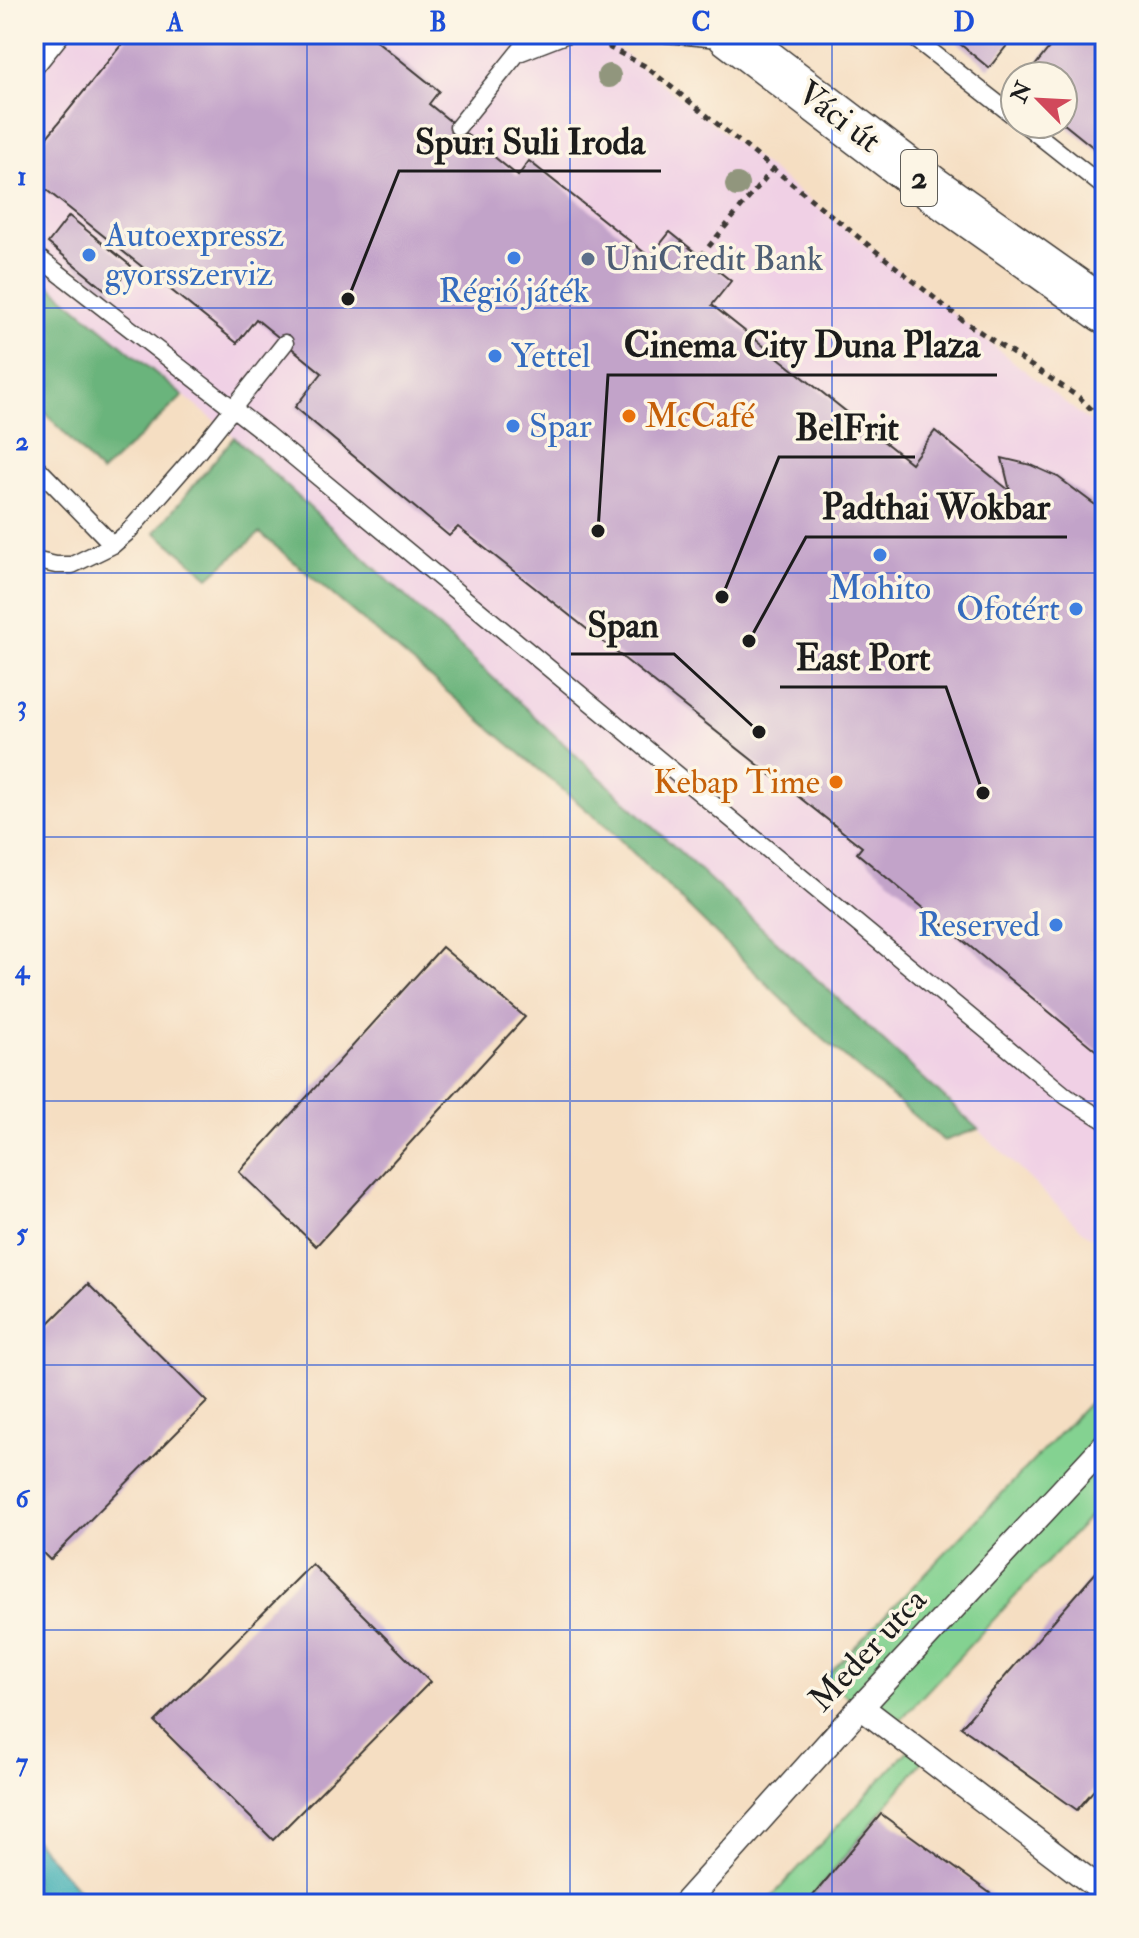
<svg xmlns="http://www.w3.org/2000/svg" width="1139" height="1938" font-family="'IM FELL Double Pica',serif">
<rect width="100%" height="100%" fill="#fcf5e5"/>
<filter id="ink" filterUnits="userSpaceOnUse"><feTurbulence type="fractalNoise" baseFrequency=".0125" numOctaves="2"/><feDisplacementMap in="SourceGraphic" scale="16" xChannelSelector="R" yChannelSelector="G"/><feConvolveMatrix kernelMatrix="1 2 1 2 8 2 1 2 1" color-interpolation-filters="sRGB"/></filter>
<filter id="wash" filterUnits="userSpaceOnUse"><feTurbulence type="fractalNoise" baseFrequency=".006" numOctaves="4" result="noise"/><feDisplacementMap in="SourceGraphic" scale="32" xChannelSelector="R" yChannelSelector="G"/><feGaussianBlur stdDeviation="1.8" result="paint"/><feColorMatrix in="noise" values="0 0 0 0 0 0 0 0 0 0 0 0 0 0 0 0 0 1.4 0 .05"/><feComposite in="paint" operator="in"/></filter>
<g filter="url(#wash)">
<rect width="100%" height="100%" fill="#f5dec2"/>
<!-- built -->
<path fill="#f0d0e5" d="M34,34H599L1105,434V1245L1084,1232L978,1129L234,437L34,272Z"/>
<!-- green -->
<path fill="#84d291" stroke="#507756" stroke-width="2" d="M1105,1386V1500L891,1730L824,1679Z
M912,1746L926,1757L806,1904H765Z"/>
<!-- forest -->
<path fill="#6bb47b" stroke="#44684c" stroke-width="2" d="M34,272L183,396L101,473L34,400Z
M234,437L978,1129L944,1141L822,1038L609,829L260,533L209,577L155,532Z"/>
<!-- water -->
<path fill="#3badb4" stroke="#2c6468" stroke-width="2" d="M34,1839L91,1904H34Z"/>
<g id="blocks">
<!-- building -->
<path fill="#c2a3c9" d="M130,34H368L439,91L429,104L518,176L529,161L650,257L670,232L731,281L712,305L911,463L935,431L1010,491L1002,458L1031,465L1058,477L1094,504L1105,516V1058L857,853L862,847L458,527L449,536L295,407L322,373L256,319L237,343L34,180V153Z
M948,34H1016L989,68Z
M1060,34H1081L1105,54V157L1063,123V76H1027Z
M69,216L131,266L109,293L48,243Z
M442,947L525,1017L316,1246L239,1172Z
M88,1284L207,1402L50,1560L34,1544V1338Z
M1105,1562V1777L1077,1810L961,1727Z
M312,1564L430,1682L273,1840L155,1722Z
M881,1814L1005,1904H806Z"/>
</g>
</g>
<g filter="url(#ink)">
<use href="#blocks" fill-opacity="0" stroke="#3d3935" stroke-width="2"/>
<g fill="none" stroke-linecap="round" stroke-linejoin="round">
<!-- service casing -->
<g stroke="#3d3935" stroke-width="19">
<path id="service" d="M666,34L729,40
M909,34L1015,117
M519,53L568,34
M34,69L62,34
M1024,124L1105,188
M458,127L533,34
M34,254L266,434L1067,1097L1105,1121
M34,464L113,545
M34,560L56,565H72L113,545L128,532L198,452L285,343"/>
</g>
<!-- pedestrian casing -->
<g stroke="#3d3935" stroke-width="27">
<path id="pedestrian" d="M861,1707L1105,1893
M684,1904L861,1707L1105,1445"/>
</g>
<!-- primary casing -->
<g stroke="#3d3935" stroke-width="47">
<path id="primary" d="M729,34L934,190L1105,311"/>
</g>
<!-- path -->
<path stroke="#3d3935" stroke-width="5" stroke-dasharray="6 6" stroke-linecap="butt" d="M606,34L610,48L645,66L962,320L1080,398L1105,423
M701,256L772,170"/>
<!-- service -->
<use href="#service" stroke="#fff" stroke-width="16"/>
<!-- pedestrian -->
<use href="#pedestrian" stroke="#fff" stroke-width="24"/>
<!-- primary -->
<use href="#primary" stroke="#fff" stroke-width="44"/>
</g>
<!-- trees -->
<g fill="#91967d">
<circle cx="609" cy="76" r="12"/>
<circle cx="737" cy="185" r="12"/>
</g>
</g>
<!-- grid -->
<path fill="none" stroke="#1d4ed8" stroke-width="2" stroke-opacity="0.55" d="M307,34V1904M570,34V1904M832,34V1904M34,308H1105M34,573H1105M34,837H1105M34,1101H1105M34,1365H1105M34,1630H1105"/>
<!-- markers -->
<g fill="#3f7fe0" stroke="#fcf5e5" stroke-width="3">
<circle cx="89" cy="255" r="8"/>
<circle cx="514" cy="258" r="8"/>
<circle cx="495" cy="356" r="8"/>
<circle cx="513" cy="426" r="8"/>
<circle cx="880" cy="555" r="8"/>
<circle cx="1076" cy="609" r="8"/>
<circle cx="1056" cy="925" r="8"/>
</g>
<circle fill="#5c6f8a" stroke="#fcf5e5" stroke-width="3" cx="588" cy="259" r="8"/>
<g fill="#e8710a" stroke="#fcf5e5" stroke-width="3">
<circle cx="629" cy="416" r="8"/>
<circle cx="836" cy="782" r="8"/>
</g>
<g text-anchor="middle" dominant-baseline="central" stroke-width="7" stroke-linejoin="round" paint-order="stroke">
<!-- shield labels -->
<rect fill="#fcf5e5" stroke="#5f5d58" stroke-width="2" x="901" y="150" width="36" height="56" rx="6"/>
<g font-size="32" font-weight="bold" fill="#1c1c1c">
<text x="919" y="178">2</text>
</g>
<!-- street labels -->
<g font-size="34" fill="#1c1c1c" stroke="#fcf5e5">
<text transform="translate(839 117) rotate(37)">Váci út</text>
<text transform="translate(868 1650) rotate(-47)">Meder utca</text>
</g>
<!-- shop labels -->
<g font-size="34" fill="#366cbe" stroke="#fcf5e5" text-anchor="start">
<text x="105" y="235">Autoexpressz<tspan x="105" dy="39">gyorsszerviz</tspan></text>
<text x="514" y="291" text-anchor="middle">Régió játék</text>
<text x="511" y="356">Yettel</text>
<text x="529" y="426">Spar</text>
<text x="880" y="588" text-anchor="middle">Mohito</text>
<text x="1060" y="609" text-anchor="end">Ofotért</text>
<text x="1040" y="925" text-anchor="end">Reserved</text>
</g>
<!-- service labels -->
<g font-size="34" fill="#4e5e75" stroke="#fcf5e5" text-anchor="start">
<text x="604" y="259">UniCredit Bank</text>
</g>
<!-- food labels -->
<g font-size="34" fill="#c56008" stroke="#fcf5e5" text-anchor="start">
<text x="645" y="416">McCafé</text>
<text x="820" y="782" text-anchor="end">Kebap Time</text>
</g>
</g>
<!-- callouts -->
<path fill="none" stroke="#1c1c1c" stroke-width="3" d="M348 299L399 171H661M598 531L608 375H997M722 597L779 457H915M749 641L806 537H1067M759 732L674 654H571M983 793L946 687H780"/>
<g fill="#1c1c1c" stroke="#fcf5e5" stroke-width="3">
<circle cx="348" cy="299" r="8"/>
<circle cx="598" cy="531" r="8"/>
<circle cx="722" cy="597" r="8"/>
<circle cx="749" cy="641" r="8"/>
<circle cx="759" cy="732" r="8"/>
<circle cx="983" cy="793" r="8"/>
</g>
<g font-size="36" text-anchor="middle" font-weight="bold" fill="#1c1c1c" stroke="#fcf5e5" stroke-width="7" stroke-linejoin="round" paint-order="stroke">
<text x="530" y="154">Spuri Suli Iroda</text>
<text x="802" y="357">Cinema City Duna Plaza</text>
<text x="847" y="440">BelFrit</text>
<text x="936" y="519">Padthai Wokbar</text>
<text x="623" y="637">Span</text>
<text x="863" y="670">East Port</text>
</g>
<!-- margin -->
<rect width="1139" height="1938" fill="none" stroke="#fcf5e5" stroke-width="88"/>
<!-- north arrow -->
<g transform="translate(1039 100) rotate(294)"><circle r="38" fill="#fcf5e5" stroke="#a29e95" stroke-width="2"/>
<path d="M0-6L14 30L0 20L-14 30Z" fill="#d1495b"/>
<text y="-12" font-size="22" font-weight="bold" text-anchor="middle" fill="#1c1c1c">N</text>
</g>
<rect x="44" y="44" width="1051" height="1850" fill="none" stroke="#1d4ed8" stroke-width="3"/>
<g font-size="26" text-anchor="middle" font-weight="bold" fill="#1d4ed8">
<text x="175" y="31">A</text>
<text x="438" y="31">B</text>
<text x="701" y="31">C</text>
<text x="964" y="31">D</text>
<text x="22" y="185">1</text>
<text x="22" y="450">2</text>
<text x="22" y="714">3</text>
<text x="22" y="978">4</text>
<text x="22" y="1242">5</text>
<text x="22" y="1507">6</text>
<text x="22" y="1771">7</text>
</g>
</svg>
